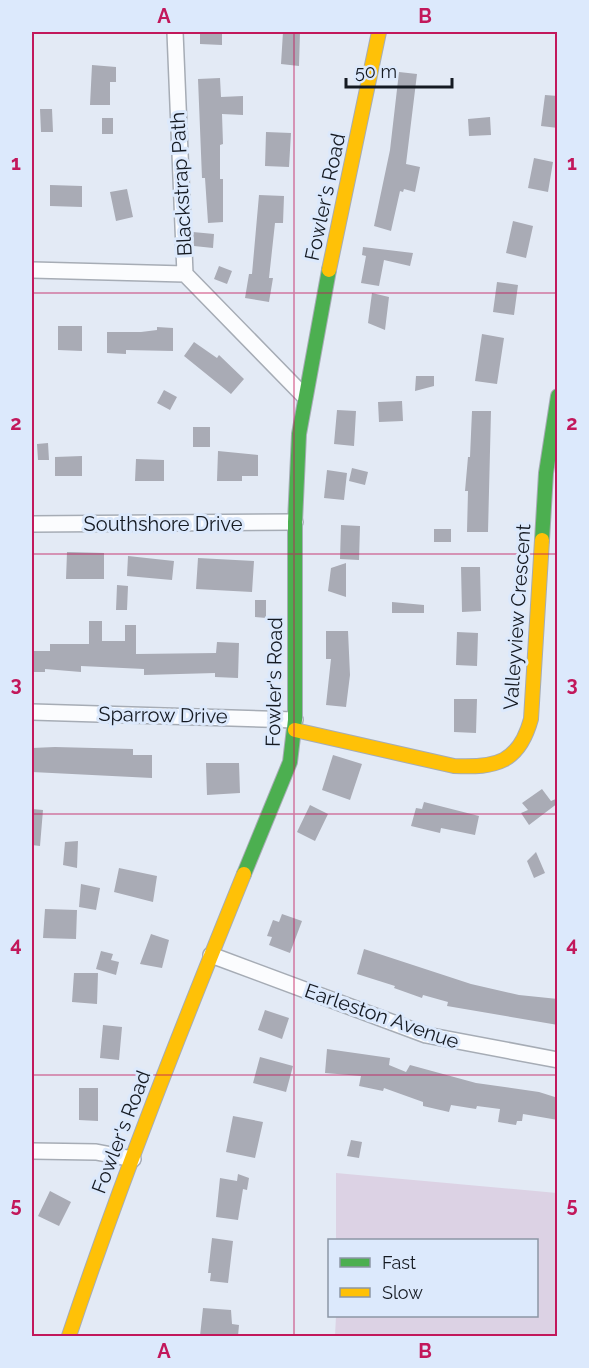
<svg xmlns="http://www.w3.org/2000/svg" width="589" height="1368" font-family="Raleway,sans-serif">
<rect width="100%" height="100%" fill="#e3eaf5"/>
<!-- green -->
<path fill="#dcd2e4" d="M336,1173L557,1193V1336H335L336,1316H536V1240H336Z"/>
<!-- building -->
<path fill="#a9abb5" d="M200,32H222V45L200,44Z
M283,32H300L299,66L281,64Z
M92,65L116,67V82H110V105H90Z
M399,72L417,74L406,164L420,167L415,192L404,189L403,192L400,191L391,231L374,226L390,150Z
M220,78L221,97L243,96V115L222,114L223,144L220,145V179H223V222L208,223L205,178H202L198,79Z
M545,95L558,96V128L541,126Z
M40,109H52L53,132H41Z
M490,117L491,135L469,136L468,119Z
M102,118H113V134H102Z
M266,132L291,133L289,167L265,166Z
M534,158L553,162L548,192L528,188Z
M50,185L82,186V207L50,206Z
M127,189L133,217L116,221L110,192Z
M259,195L284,196L283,223H275L269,278H273L269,302L245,298L249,274H252Z
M513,221L533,226L526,258L506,253Z
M193,232L214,234L213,248L194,246Z
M363,247L413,253L410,266L384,260L379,286L361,283L366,256L362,255Z
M219,266L232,271L227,284L214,279Z
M497,282L518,285L514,315L493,312Z
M372,293L389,297L385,330L368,323Z
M58,326H82V351L58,350Z
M157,327L173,328V351L126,350V354L107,353V332H141L157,330Z
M482,334L504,338L497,384L475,381Z
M194,342L217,358L219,355L244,379L231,394L184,356Z
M416,376H434V386L415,391Z
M164,390L177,397L170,410L157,403Z
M402,401L403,421L379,422L378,402Z
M337,410L356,411L354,446L334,444Z
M472,411H491L488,532H467L468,491H465L468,457H470Z
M193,427H210V447H193Z
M48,443L49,460H38L37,444Z
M218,451L258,455V476H242V481H217Z
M82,456V476H55V457Z
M136,459L164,460V481H135Z
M352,468L368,472L365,485L349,481Z
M327,470L347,473L344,500L324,498Z
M341,525L360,526L359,560L340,559Z
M434,529H451V542H434Z
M67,552L104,553V579H66Z
M128,556L174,561L172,580L127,576Z
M198,558L254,561L252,592L196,589Z
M346,563V597L328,591L331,568Z
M461,567H480L481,611L462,612Z
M117,585L128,586L127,610H116Z
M255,600H266V618L255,617Z
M392,602L424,605V613H392Z
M89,621H102V641H125V625H136V654L216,653L217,642L239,643L238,678L215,677V673L144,675V669L81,666V672L45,669V672H32V651H50V644H89Z
M326,631H348L350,675L346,707L326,705L331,659H326Z
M457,632L478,633L477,666L456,665Z
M454,699H477L476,733L454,732Z
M55,747L133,749V755H152V778L32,772V748Z
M333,755L362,764L350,800L322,790Z
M206,763H239L240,793L207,795Z
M542,789L551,801L558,798V803L529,825L521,813L528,810L522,803Z
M424,802L479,816L475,835L441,828L440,833L411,826L416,808L422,809Z
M310,805L328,814L315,841L297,832Z
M32,809L43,810L40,846L32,845Z
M78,841L77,868L63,865L65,842Z
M536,852L545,873L534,878L527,861Z
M119,868L157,876L153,902L114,892Z
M81,884L100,888L96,910L79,907Z
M45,909L77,910L76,939L43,938Z
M282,914L302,921L290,953L269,945L272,937L267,936L273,920L279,922Z
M151,934L169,940L162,968L140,964Z
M364,949L471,984L519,995L558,999V1025L447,1006L448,1002L423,995L422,998L394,988L395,986L357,974Z
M101,951L113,954L111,960L119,962L116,975L96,969Z
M74,973H98L97,1004L72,1002Z
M265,1010L289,1018L282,1039L258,1030Z
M103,1025L122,1027L119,1060L100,1058Z
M327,1049L390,1058L389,1065L406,1072L410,1065L476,1083L539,1092L558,1098V1120L523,1114L522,1121H517L516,1125L498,1122L500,1109L477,1106L476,1109L451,1105L449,1112L423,1106V1102L384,1088L383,1091L359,1086L361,1076L325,1073Z
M260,1057L293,1066L286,1092L253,1083Z
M79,1088H98V1121L79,1120Z
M233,1116L263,1122L255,1158L226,1152Z
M351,1140L362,1142L359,1158L347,1156Z
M238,1174L249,1178L247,1190L243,1189L238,1220L216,1217L220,1178L237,1181Z
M50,1191L71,1202L59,1226L38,1216Z
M212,1238L233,1241L228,1283L210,1281L211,1273H208Z
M203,1308L231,1310L232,1324L239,1325L238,1336H200Z"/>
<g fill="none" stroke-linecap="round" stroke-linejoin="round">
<!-- street casing -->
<g stroke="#a6acb5" stroke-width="18">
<path id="street" d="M175,32L185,274L304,396
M32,270L185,274
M32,524L295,522
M32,712L295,720
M211,955L426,1035L558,1060
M32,1151L96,1152L133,1159"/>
</g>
<!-- fast casing -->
<g stroke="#a6acb5" stroke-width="16">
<path id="fast" d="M542,540L546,473L558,396
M244,874L290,762L295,720V522L299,434L329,270"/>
</g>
<!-- slow casing -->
<g stroke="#a6acb5" stroke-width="16">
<path id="slow" d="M329,270L379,32
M295,730L454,766C496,768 519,763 531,719L542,540
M69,1336C121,1180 182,1027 244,874"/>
</g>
<!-- street -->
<use href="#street" stroke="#fbfcfe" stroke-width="15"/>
<!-- fast -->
<use href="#fast" stroke="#4caf50" stroke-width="14"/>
<!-- slow -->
<use href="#slow" stroke="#ffc107" stroke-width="14"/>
</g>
<!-- grid -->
<path fill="none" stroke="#c2185b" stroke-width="1.5" stroke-opacity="0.55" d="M294,32V1336M32,293H558M32,554H558M32,814H558M32,1075H558"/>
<g text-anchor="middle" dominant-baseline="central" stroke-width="6" stroke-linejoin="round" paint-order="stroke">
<!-- street labels -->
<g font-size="20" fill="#151a22" stroke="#dce9fc">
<text transform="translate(181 184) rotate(-93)">Blackstrap Path</text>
<text transform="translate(325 197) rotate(-78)">Fowler's Road</text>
<text x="163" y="524">Southshore Drive</text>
<text transform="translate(517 617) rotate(-86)">Valleyview Crescent</text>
<text transform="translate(274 682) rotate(-89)">Fowler's Road</text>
<text transform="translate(163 715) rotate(1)">Sparrow Drive</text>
<text transform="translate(382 1016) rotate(19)">Earleston Avenue</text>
<text transform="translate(121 1132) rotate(-69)">Fowler's Road</text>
</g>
</g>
<!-- border -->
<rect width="589" height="1368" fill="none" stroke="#dce9fc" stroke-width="66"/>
<!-- legend -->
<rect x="328" y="1239" width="210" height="78" fill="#dce9fc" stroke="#8c96a5" stroke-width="1.5"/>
<rect x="340" y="1258" width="30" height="9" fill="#4caf50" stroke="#8c96a5" stroke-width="1.5"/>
<text x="382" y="1269" font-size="18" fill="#151a22">Fast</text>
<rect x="340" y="1288" width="30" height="9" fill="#ffc107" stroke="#8c96a5" stroke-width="1.5"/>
<text x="382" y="1299" font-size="18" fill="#151a22">Slow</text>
<!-- scale -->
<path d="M346 78v9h106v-9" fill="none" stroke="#151a22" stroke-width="3"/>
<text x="355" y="78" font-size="18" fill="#151a22" stroke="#dce9fc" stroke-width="4.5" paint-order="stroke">50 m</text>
<rect x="33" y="33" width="523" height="1302" fill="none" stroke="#c2185b" stroke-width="2"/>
<g font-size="20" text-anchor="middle" font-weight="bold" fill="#c2185b">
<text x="164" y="23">A</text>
<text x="425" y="23">B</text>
<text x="16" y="170">1</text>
<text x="572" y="170">1</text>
<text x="16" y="430">2</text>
<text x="572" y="430">2</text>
<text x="16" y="691">3</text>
<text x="572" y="691">3</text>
<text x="16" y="951">4</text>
<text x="572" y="951">4</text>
<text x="16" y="1212">5</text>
<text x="572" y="1212">5</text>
<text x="164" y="1358">A</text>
<text x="425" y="1358">B</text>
</g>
</svg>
